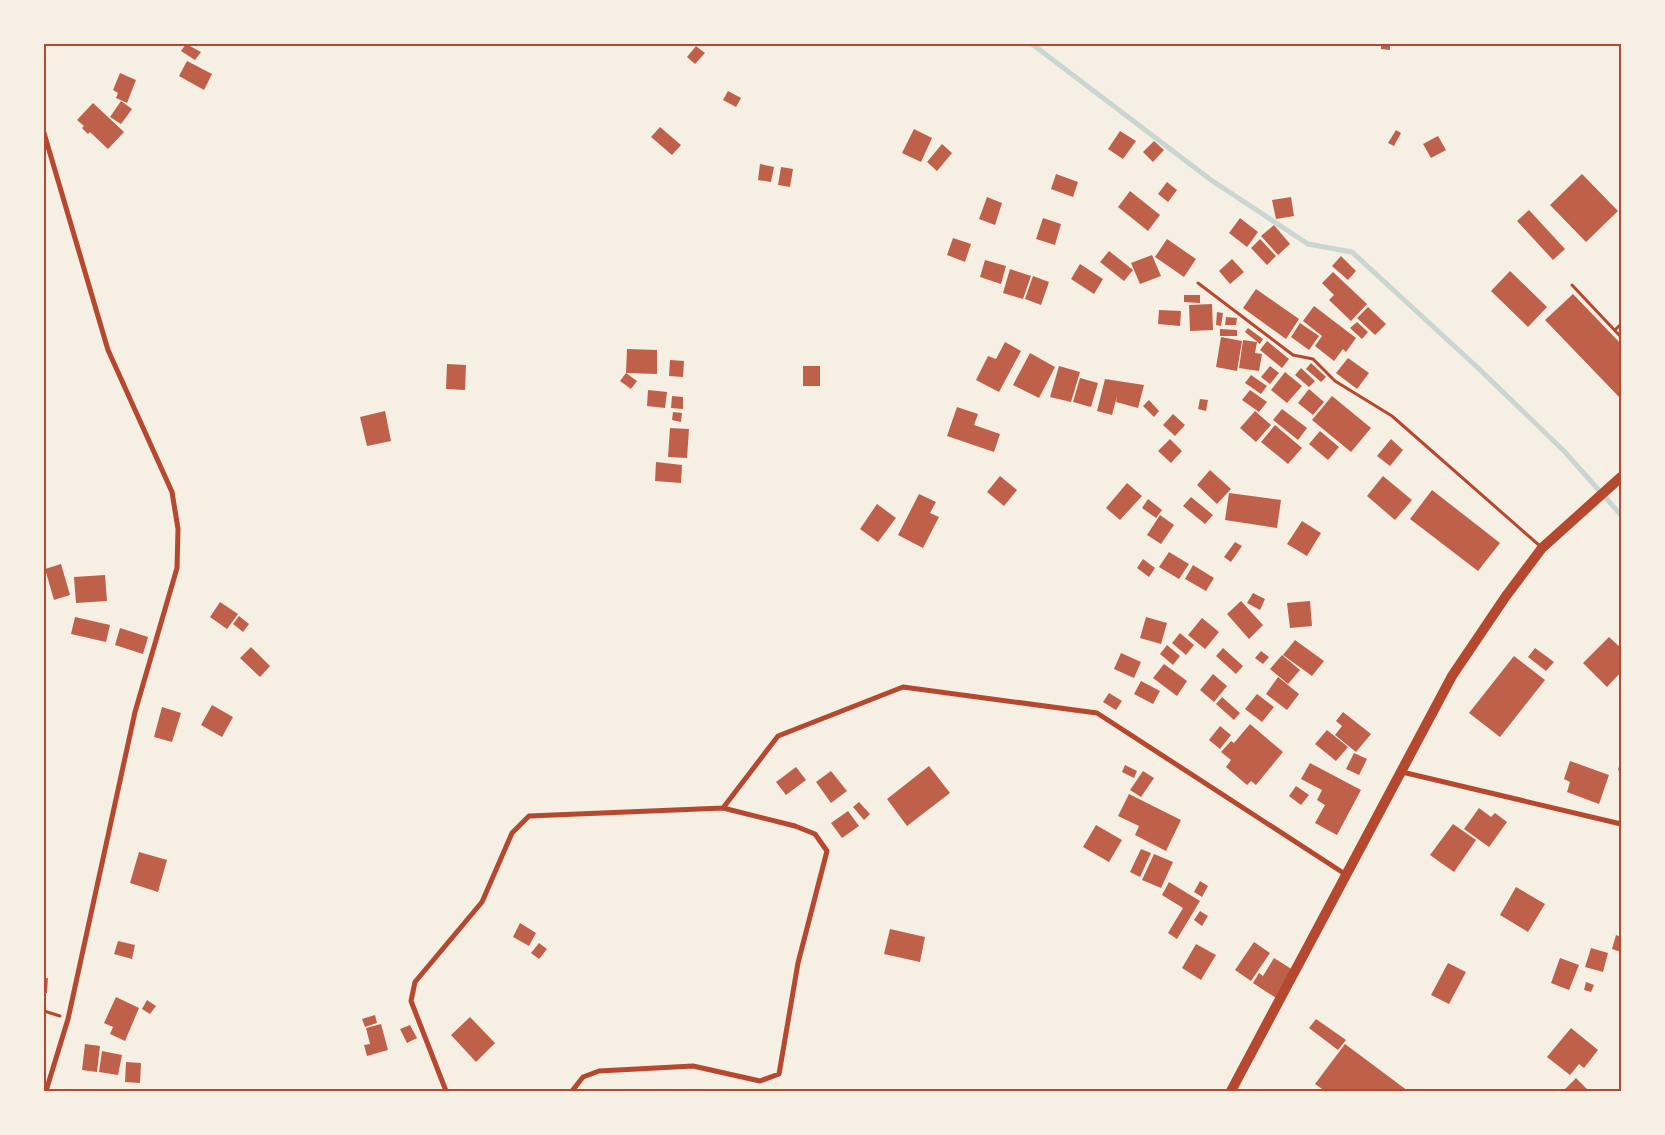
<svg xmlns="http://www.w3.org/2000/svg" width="1665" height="1135" font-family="'Fira Sans',sans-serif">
<rect width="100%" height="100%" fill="#f6efe4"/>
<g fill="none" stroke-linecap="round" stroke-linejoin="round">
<!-- stream -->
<path stroke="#c9d6d2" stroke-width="5" d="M1032,44L1211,180L1308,244L1352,252L1477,367L1564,451L1621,515"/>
</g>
<!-- building -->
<path fill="#bf614a" d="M186,44L201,52L195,60L181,51Z
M1381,44H1390V50L1381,49Z
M696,46L705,53L695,64L687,57Z
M187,61L212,74L204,90L179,76Z
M120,73L136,80L127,103L116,98L118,93L113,90Z
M728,91L741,98L736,107L723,100Z
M121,101L132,109L121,124L110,117Z
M93,103L124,132L108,149L90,132L88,134L82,128L84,126L77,120Z
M660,127L681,145L672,155L651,137Z
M914,129L932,138L921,162L902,153Z
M1396,130L1401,133L1394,146L1388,143Z
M1120,131L1136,141L1123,159L1108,149Z
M1438,136L1446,150L1431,158L1423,144Z
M1154,141L1164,150L1153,162L1143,152Z
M942,144L952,153L937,171L927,162Z
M760,164L774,167L771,182L758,180Z
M781,167L793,169L790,187L778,185Z
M1056,174L1078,182L1073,197L1051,189Z
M1582,174L1618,211L1586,242L1550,205Z
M1167,182L1177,190L1168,202L1158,194Z
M1130,191L1160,215L1148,231L1118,207Z
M987,197L1002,203L995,225L979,219Z
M1291,197L1294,216L1276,219L1272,200Z
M1529,210L1565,249L1553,260L1517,221Z
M1043,218L1061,224L1055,245L1036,239Z
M1240,218L1258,232L1247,247L1229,233Z
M1274,225L1290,244L1278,255L1261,236Z
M953,238L971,244L965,262L947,255Z
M1167,239L1196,259L1184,277L1155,257Z
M1260,239L1276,256L1267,265L1251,248Z
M1109,251L1133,270L1124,281L1100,262Z
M1152,255L1161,276L1140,284L1131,263Z
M1341,256L1356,271L1348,280L1332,266Z
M1232,259L1244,272L1230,284L1219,271Z
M985,260L1006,266L1001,284L980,277Z
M1080,264L1103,279L1094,294L1071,279Z
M1010,269L1031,276L1023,299L1003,293Z
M1510,271L1547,307L1528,327L1491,291Z
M1333,272L1367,304L1351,321L1329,300L1334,295L1322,283Z
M1033,276L1049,282L1041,305L1025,299Z
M1256,289L1299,319L1286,339L1243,308Z
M1573,294L1621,344V399L1545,320Z
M1184,295H1200V303L1184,302Z
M1212,304L1213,330L1190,331L1189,305Z
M1314,306L1356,338L1346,352L1343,349L1334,361L1315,346L1322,336L1303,321Z
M1368,307L1386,324L1375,335L1357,318Z
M1159,310L1181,311L1180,326L1158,324Z
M1217,312L1223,313L1221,326L1216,325Z
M1226,317L1237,318L1236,325H1225Z
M1357,322L1368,332L1362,339L1350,328Z
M1300,323L1319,336L1309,350L1291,337Z
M1248,328L1263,339L1260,344L1245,332Z
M1220,329L1237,330V336H1220Z
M1221,337L1242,341L1237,371L1216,367Z
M1243,340L1257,342L1255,353L1262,354L1259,371L1239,368Z
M1267,341L1289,359L1282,368L1260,350Z
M1005,342L1021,351L999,392L976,380L988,356L996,359Z
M627,349L657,350V374L626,373Z
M1030,353L1055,367L1039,398L1013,385Z
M1348,358L1369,373L1357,389L1336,373Z
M670,360L684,361L683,377L669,376Z
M1311,363L1326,377L1321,382L1306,369Z
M447,364L466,365L465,390L446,389Z
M803,366H820V386H803Z
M1059,366L1080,372L1071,402L1050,397Z
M1270,366L1279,373L1270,384L1261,377Z
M1301,368L1315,381L1309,387L1295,375Z
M1285,372L1302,386L1287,403L1271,390Z
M626,373L637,381L631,389L620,381Z
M1251,375L1267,386L1261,394L1245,383Z
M1080,378L1098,383L1091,407L1073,402Z
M1105,379L1144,385L1138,408L1116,402L1117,396L1112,415L1097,411Z
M1309,389L1324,402L1313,415L1298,403Z
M648,390L667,392L665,408L647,406Z
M1250,390L1267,402L1259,412L1242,400Z
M672,396L683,397V409L671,408Z
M1332,396L1371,428L1351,452L1312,420Z
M1200,399L1208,400L1206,411L1198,409Z
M1149,400L1159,411L1154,417L1143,406Z
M957,407L978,414L974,425L1000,434L994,452L947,436Z
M1282,409L1307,428L1298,440L1273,420Z
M385,411L391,441L367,446L360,417Z
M1255,411L1271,425L1256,442L1240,428Z
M673,412L682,413L681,422L672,420Z
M1173,414L1185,425L1175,436L1163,425Z
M1275,425L1302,448L1288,464L1261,442Z
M670,428L689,429L687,458L668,457Z
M1320,431L1339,447L1328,460L1309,444Z
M1170,439L1182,451L1171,463L1158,451Z
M1391,439L1403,450L1390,466L1377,456Z
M656,462L682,465L681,483L655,481Z
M1210,470L1231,489L1217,504L1197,485Z
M1000,476L1017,490L1004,506L987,492Z
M1383,476L1412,500L1395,520L1367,496Z
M1127,483L1142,496L1120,520L1106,508Z
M1432,490L1500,543L1478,571L1410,519Z
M1229,493L1281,500L1277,528L1225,520Z
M919,494L936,502L930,513L939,517L923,548L898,535Z
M1191,497L1213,515L1205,524L1183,506Z
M1148,499L1162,510L1156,518L1142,508Z
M877,504L896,518L878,542L860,529Z
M1160,515L1174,525L1161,544L1147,535Z
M1302,521L1321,533L1307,556L1287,544Z
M1235,542L1242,546L1231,562L1224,557Z
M1169,552L1189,564L1179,579L1159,567Z
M1143,559L1155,568L1149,577L1137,568Z
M61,564L70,595L54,600L45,569Z
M1193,565L1214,578L1206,591L1185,579Z
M105,575L107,601L76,603L74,577Z
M1253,593L1265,599L1260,610L1247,603Z
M1241,601L1263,625L1249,639L1227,614Z
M1310,601L1312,626L1290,628L1287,603Z
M220,602L238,614L227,629L210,617Z
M239,616L249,624L243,632L233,624Z
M75,617L110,625L106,642L71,634Z
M1146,617L1167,623L1161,644L1140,638Z
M1202,618L1219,632L1205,649L1188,635Z
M120,628L148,637L143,654L115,645Z
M1180,633L1194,645L1186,655L1172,643Z
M1609,637L1621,648V672L1607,687L1583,663Z
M1295,640L1324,661L1312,676L1283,655Z
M1167,645L1180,656L1173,665L1160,654Z
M251,647L270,666L260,677L240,658Z
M1223,648L1243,666L1236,674L1216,656Z
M1535,648L1554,662L1546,671L1528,657Z
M1261,651L1269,657L1263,664L1255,658Z
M1121,653L1141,662L1134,678L1114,669Z
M1282,655L1300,670L1288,684L1270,669Z
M1514,656L1545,680L1500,737L1469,713Z
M1164,664L1187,681L1177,696L1153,678Z
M1213,674L1227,686L1214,702L1200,690Z
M1278,677L1299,694L1287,710L1266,694Z
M1141,681L1160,691L1153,704L1134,694Z
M1109,693L1122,701L1116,710L1103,702Z
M1257,694L1274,707L1262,722L1245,709Z
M1222,697L1240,713L1234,720L1216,704Z
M212,705L233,717L222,737L201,725Z
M162,707L181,713L172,742L154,737Z
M1343,712L1371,734L1356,752L1335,735L1342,726L1336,721Z
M1250,724L1283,752L1256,785L1251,781L1247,785L1226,767L1231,760L1221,752L1231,741L1234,743Z
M1220,726L1231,735L1220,749L1209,740Z
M1327,730L1348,747L1336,761L1315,744Z
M1354,753L1367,759L1359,775L1346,769Z
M1621,759V771L1618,770Z
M1570,761L1609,775L1599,804L1567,792L1570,782L1564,779Z
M1310,763L1361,790L1337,835L1315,823L1325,805L1317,800L1322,790L1301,779Z
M1125,765L1137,771L1134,778L1122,772Z
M929,766L950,793L907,826L887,799Z
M796,767L806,780L786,795L776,782Z
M831,771L847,791L831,803L816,782Z
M1143,771L1154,778L1141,797L1130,790Z
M1296,786L1309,795L1301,805L1289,796Z
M1129,794L1181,820L1166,851L1135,835L1139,826L1118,816Z
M859,802L870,814L864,820L853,807Z
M1479,808L1491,817L1495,813L1507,822L1489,847L1464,829Z
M848,811L859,826L842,838L831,823Z
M1453,824L1476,840L1454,872L1430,855Z
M1096,825L1122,840L1109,862L1083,847Z
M1141,849L1151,853L1140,877L1130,872Z
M139,852L167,860L158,892L130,883Z
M1154,854L1173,862L1161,888L1142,880Z
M1200,881L1208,886L1202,897L1194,892Z
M1169,882L1200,901L1177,939L1168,933L1183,908L1162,895Z
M1516,887L1545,904L1528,932L1500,915Z
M1200,911L1208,916L1202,926L1194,920Z
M520,923L536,933L529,946L513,937Z
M890,929L925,937L920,962L884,954Z
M1616,935L1621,937V952L1612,949Z
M118,941L135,945L132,959L114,954Z
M1254,942L1270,953L1251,981L1235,970Z
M539,943L547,949L539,959L531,953Z
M1196,944L1216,955L1201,980L1182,968Z
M1591,948L1608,953L1603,972L1585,967Z
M1274,958L1293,970L1276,998L1253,983L1259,973L1263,976Z
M1560,958L1579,965L1569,990L1551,983Z
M1448,963L1466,972L1449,1004L1431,995Z
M44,978H48L47,993H44Z
M1586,982L1594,985L1591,992L1584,990Z
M116,997L139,1008L125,1041L110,1034L113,1027L104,1023Z
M147,1000L156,1006L150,1014L142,1009Z
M375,1015L377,1023L365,1027L362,1019Z
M470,1017L495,1043L476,1062L451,1035Z
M1316,1019L1346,1040L1338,1050L1309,1028Z
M381,1024L388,1050L367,1056L364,1045L370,1044L366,1028Z
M410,1025L417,1038L407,1043L400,1029Z
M1571,1028L1598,1050L1584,1068L1579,1064L1570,1075L1547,1057Z
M85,1044L100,1046L97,1072L82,1070Z
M1345,1044L1408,1091H1325L1315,1084Z
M102,1051L122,1055L118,1075L99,1072Z
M126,1062L141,1063L140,1083L125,1082Z
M1576,1078L1587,1089L1585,1091H1563Z"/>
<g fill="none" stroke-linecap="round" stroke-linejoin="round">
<!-- path -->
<path stroke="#b5482f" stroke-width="3" d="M44,1011L60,1016"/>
<!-- service -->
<path stroke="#b5482f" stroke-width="3" d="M1198,283L1293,355L1313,359L1335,381L1392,416L1540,546
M1572,285L1621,337
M1615,330L1621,324"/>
<!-- minor -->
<path stroke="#b5482f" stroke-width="5" d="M44,133L108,350L172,492L178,529L177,568L135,712L68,1019L46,1091
M1402,772L1621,824
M446,1091L411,1001L415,982L482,902L512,833L529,816L723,808
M572,1091L583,1077L599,1071L693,1066L760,1081L779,1074L798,963L827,851L815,834L795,826L723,808L778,736L903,687L1097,713L1345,874"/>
<!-- secondary -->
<path stroke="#b5482f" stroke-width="10" d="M1231,1091L1452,676L1506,596L1542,548L1621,477"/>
</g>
<!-- border -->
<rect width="1665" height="1135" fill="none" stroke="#f6efe4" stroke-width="90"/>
<rect x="45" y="45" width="1575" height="1045" fill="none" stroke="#b5482f" stroke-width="2"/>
</svg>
